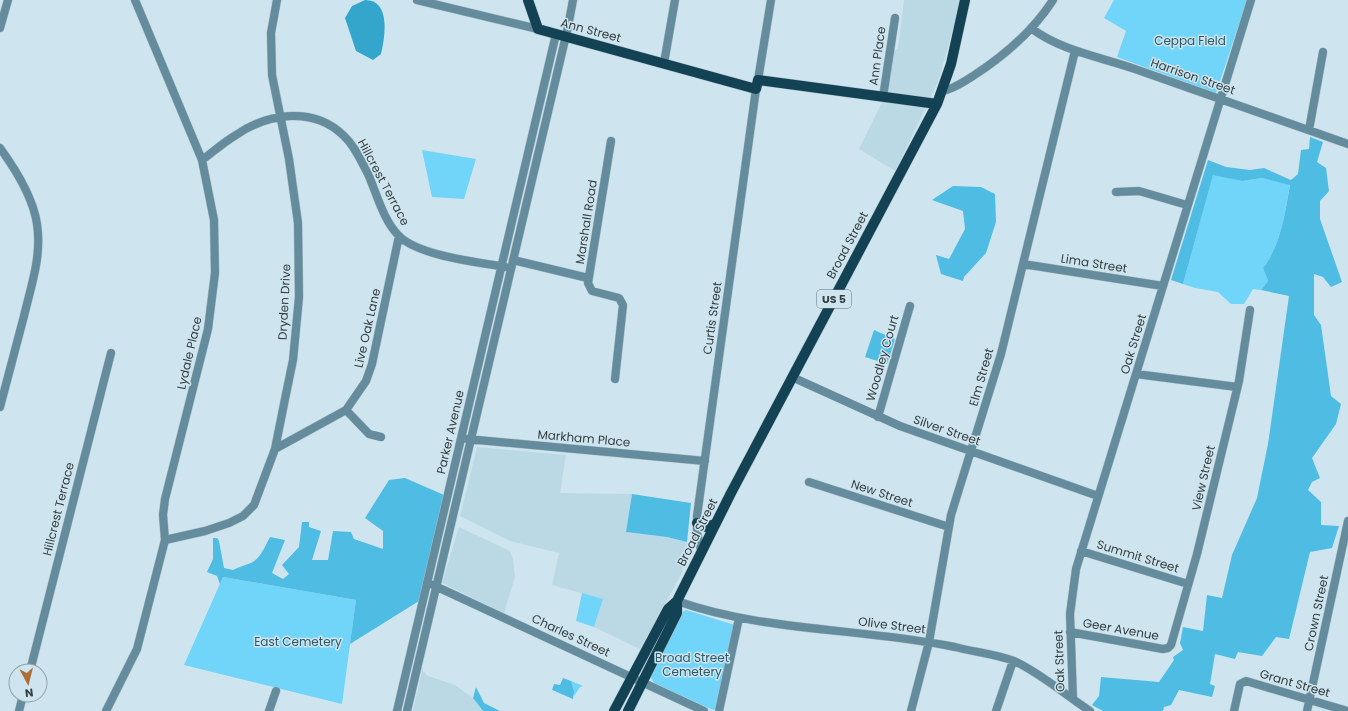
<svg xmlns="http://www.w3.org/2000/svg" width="1348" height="711" font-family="Poppins,sans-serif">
<rect width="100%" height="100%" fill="#cee5ef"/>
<!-- built -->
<path fill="#bad9e5" d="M904,0H961L938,82L895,171L859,149L887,92L893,52L898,48Z
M477,447L566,455L560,493L632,494L626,532L667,537L687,542L682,573L640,649L594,627L603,599L552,585L559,553L510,541L460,516Z
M459,527L510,551L513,559L515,577L504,613L442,583Z
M423,666V671L428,676L455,685L473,698L483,711H413Z"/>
<!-- green -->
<path fill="#71d4f9" d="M1114,0H1247L1216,93L1117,57L1126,31L1104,18Z
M422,150L476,159L464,199L432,197Z
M1213,174L1242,181L1262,178L1290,184C1285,213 1281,245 1263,268L1268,281L1261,290L1253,289L1244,304H1231L1218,292L1195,288L1183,284Z
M223,577L356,600L342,704L184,665Z
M582,593L603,599L594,627L576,621Z
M686,610L735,625L716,708L713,710L654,683L650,676L682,612Z
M571,681L583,686L580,687L574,696Z"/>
<!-- forest -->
<path fill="#4fbce3" d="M1310,137L1323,142L1317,162L1326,168L1329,191L1320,201V219L1342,282L1331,287L1323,277L1314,274V315L1321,325L1331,396L1341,404L1336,424L1312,458L1320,478L1312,482L1308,490L1321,502V525L1339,526L1332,548L1310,552L1289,639L1276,637L1262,656L1238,652L1235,659L1215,654L1210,684L1215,686L1212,697L1179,690L1171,705L1164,707L1163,711H1103L1092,705L1099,696L1101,677L1159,682L1174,660L1173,657L1183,650L1180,643L1183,627L1203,631L1207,595L1222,598L1232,555L1257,498L1268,444L1289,296L1261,290L1268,281L1263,268C1281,245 1285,213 1290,185L1262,178L1242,181L1213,175L1183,284L1171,280L1208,160L1226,167L1250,170L1264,168L1291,180L1298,174L1301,150L1309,149Z
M953,186L981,187L995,194L996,222L986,253L964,277L963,281L941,274L936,255L949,259L965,229L963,211L932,200Z
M874,330L895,339L887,364L865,357Z
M405,478L444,495L419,601L350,644L356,600L223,577L220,584L217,576L207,572L213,559V538H217L219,541L224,568L233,570C239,567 243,566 248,564C260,561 265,546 270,537L285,540L272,573L283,579L289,574L282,565L299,547L302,522H309V527L321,531L312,560H328L333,531L351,532L354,539L383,549V531L365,518L389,480Z
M632,494L691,503L687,542L667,537L626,532Z
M563,678L571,681L574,692L573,699L552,690L554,684L560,685Z
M476,687L484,703L500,711H483L473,698Z"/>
<!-- water -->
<path fill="#34a6cc" d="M365,0C391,0 385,37 381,54L373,60L356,51L345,18L352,6Z"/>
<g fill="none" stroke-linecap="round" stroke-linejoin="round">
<!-- minor casing -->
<g stroke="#acc0c9" stroke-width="9">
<path id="minor" d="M417,0L538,29
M0,28L8,0
M1031,28C1061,51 1101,57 1135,69C1206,94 1277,119 1348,144
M664,63L675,0
M758,80L771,0
M942,91C954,89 963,82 973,76C1004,56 1033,31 1053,0
M883,97L895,18
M1309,130L1323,52
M611,141L588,283L592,291L619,298L623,305L615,379
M0,148C16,170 33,197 37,224C42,256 31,286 24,316C16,347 8,377 0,407
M202,160C213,152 224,142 236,135C268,113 314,106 344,136C355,146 361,161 368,174C377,194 383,220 399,236C419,256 478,262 505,267
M1116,192L1139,191L1187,205
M513,260L588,278
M1023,264L1163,286
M1136,374L1237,387
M792,377L900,426L1098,496
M346,410L369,434L381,437
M878,417L910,306
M467,439L705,461
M275,449L346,410L366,381L372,364L399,236
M809,482L949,527
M165,540L205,531L229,523L243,516L254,505L275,449L285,399L293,360L299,297L298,223L289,159L272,75L271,33L277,0
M701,550L697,533V516L756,89
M1081,551L1188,584
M433,585L704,711
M677,601C764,632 864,628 955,647C974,652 996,654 1014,661C1039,672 1067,696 1090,711
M1070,632L1163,649L1168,648L1171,645L1197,554L1239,381L1250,310
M30,671L111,353
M1073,699L1070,614L1076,569L1251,0
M19,711L23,695
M106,711L137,649L165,540L163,515L165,499L208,329L215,273L214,220L202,160L135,0
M269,711L276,691
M397,711L556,34
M407,711L568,27L573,0
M719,711L739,618
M911,711L929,642L951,515L1001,354L1075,51
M996,711L1013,661
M1234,711L1240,684L1246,681L1347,711
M1307,711L1348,521"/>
</g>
<!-- major casing -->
<g stroke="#acc0c9" stroke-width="11">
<path id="major" d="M528,0L538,29L756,89L758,80L937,104
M697,523L706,527L715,524
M614,711L668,609L677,601L731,493L937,104L951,64L965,0
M628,711L677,613V601"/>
</g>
<!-- minor -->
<use href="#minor" stroke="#648c9c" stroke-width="8"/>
<!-- major -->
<use href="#major" stroke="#124253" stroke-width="10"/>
</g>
<g text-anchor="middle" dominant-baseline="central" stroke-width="3" stroke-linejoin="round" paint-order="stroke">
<!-- shield labels -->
<rect fill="#cee5ef" stroke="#627075" stroke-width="1" x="817" y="290" width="34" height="18" rx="3"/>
<g font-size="11" font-weight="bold" fill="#343e41">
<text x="834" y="299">US 5</text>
</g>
<!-- street labels -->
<g font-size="12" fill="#343e41" stroke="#cee5ef">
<text transform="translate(591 30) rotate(15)">Ann Street</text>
<text transform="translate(877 56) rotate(-82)">Ann Place</text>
<text transform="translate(1193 76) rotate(19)">Harrison Street</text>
<text transform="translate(384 182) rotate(62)">Hillcrest Terrace</text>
<text transform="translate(586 222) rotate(-81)">Marshall Road</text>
<text transform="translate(847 245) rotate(-62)">Broad Street</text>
<text transform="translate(1094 263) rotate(9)">Lima Street</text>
<text transform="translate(284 302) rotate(-87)">Dryden Drive</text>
<text transform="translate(712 318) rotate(-82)">Curtis Street</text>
<text transform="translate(367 328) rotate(-77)">Live Oak Lane</text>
<text transform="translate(1133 344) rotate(-73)">Oak Street</text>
<text transform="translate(189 353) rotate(-77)">Lydale Place</text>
<text transform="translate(882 358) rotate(-74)">Woodley Court</text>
<text transform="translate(981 377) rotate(-74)">Elm Street</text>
<text transform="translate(947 430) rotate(19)">Silver Street</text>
<text transform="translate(450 432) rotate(-77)">Parker Avenue</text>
<text transform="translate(584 438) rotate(5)">Markham Place</text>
<text transform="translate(1203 478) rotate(-77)">View Street</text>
<text transform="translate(882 493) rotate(18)">New Street</text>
<text transform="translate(58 509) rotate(-76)">Hillcrest Terrace</text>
<text transform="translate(697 532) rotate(-63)">Broad Street</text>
<text transform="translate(1138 556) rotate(17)">Summit Street</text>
<text transform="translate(1316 613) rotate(-78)">Crown Street</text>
<text transform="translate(892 625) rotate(7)">Olive Street</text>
<text transform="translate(1121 629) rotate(10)">Geer Avenue</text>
<text transform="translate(571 635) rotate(25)">Charles Street</text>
<text transform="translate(1059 661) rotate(-92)">Oak Street</text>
<text transform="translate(1295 683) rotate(16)">Grant Street</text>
</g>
<!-- park labels -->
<g font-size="12" fill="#2b5969" stroke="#cee5ef">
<text x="1190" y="40">Ceppa Field</text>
<text x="298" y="641">East Cemetery</text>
<text x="692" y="657">Broad Street<tspan x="692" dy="14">Cemetery</tspan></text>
</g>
</g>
<!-- north arrow -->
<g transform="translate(28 683) rotate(173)"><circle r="19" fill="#cee5ef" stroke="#90a2a9"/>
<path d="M0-3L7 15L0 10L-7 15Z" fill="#ae6d37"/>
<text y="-6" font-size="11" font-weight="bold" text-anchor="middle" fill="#343e41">N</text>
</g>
</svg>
